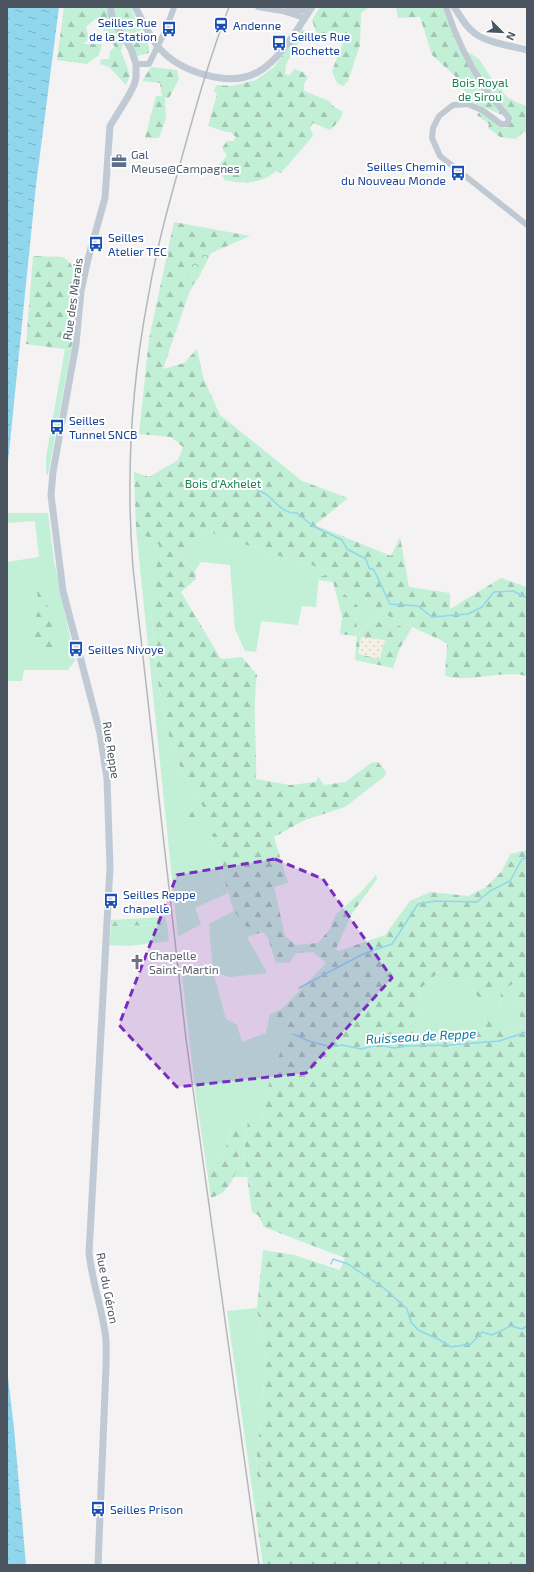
<svg xmlns="http://www.w3.org/2000/svg" width="534" height="1572" font-family="'Exo 2',sans-serif">
<defs>
<pattern id="forest-firs" width="22" height="20" patternUnits="userSpaceOnUse"><rect width="22" height="20" fill="#c2f0d6"/><path d="M5 1l3.5 6h-7zM16 11l3.5 6h-7z" fill="#a0c5b1"/></pattern>
<pattern id="sand-dots" width="8" height="8" patternUnits="userSpaceOnUse"><rect width="8" height="8" fill="#f5f0e4"/><path d="M2 2h.1M6 6h.1" fill="none" stroke="#d4d0c6" stroke-width="1.8" stroke-linecap="round"/></pattern>
<pattern id="park-crowns" width="20" height="18" patternUnits="userSpaceOnUse"><rect width="20" height="18" fill="#c2f0d6"/><path d="M2 6a3 3 0 1 1 6 0M12 15a3 3 0 1 1 6 0" fill="none" stroke="#a0c5b1"/></pattern>
<pattern id="water-ripples" width="26" height="14" patternUnits="userSpaceOnUse"><rect width="26" height="14" fill="#90d6ed"/><path d="M2 4q2-2 4 0t4 0M15 11q2-2 4 0t4 0" fill="none" stroke="#78b0c3"/></pattern>
</defs>
<rect width="100%" height="100%" fill="#f4f2f2"/>
<!-- grass -->
<path fill="#c2f0d6" d="M116,7H130L133,13L127,10L121,26C117,20 111,14 116,7Z
M65,349L71,350L48,475L46,474V457Z
M7,513H48L54,561L75,661L68,670H24L22,681H7V562L39,557L35,521L7,523Z
M136,529L160,545L151,612L158,682L171,746L185,777L205,810L183,824L218,819V832L212,834L215,850L228,893L195,908L201,924L178,937Z
M207,531L272,554L312,565L348,583L382,613L412,627L410,631L394,623L387,627L374,619L357,636H355L357,625L355,620L358,606L339,589L337,583L319,577L316,607L302,606L298,625L261,621L256,652L245,651L235,629L230,565L201,562L195,571L179,555L188,542Z
M234,911L253,935L247,937L267,973L230,977L213,972L226,1019L237,1025L242,1042L266,1033L269,1019L288,1023L281,1051L270,1078L262,1120H248L244,1155L247,1177H234L239,1159V1131L232,1127L223,1157L217,1158L207,1170L196,1097L182,975L213,972L209,924Z
M167,925L169,941L129,946L109,945L111,926Z
M441,970L468,974L473,991L501,990L500,1010L506,1011V988L514,982L522,1028L501,1032L486,1019L484,1031L443,1033L406,1029L420,1010L421,988Z
M257,1308L266,1361L256,1466L261,1500L254,1502L227,1311Z"/>
<!-- forest -->
<path fill="url(#forest-firs)" fill-rule="evenodd" d="M64,7H108L110,20L123,43L121,51L130,75L126,85L109,67L100,64L101,59H109L110,51L115,47L96,18L86,27L89,39L83,44H102L99,55L87,64L57,60Z
M320,7H369L361,13L360,45L348,81L343,86L337,83L332,71L343,43L332,30L325,40L319,41L312,20Z
M396,7H446L463,49L479,59L490,76L507,97L518,103L527,106V133L523,132L516,139L500,137L488,128L489,124L477,115L480,111L505,128L509,125L512,121L510,118L471,102L456,77L432,55L420,17L398,18Z
M127,10L133,13L149,47V53L137,56L121,26Z
M302,29L306,31L286,64L285,74L290,75L294,69L303,72L308,77L304,84V91L329,101L333,106L343,112L339,121L330,130L313,123L310,127L313,136L281,173L276,171C262,184 242,184 225,180L217,167L227,156L222,148L227,141H233L236,137L230,132H226L208,126L217,94L214,91L216,85L232,86L256,80L274,67Z
M151,67L177,70L179,79L169,98H165L166,119L159,138H145L156,96H162L160,83L142,81Z
M174,222L250,236L211,253H205L185,288L189,293L163,369L184,363L197,349L203,377L220,415L302,481L348,498L315,525L391,556L400,537L409,587L450,593V609L501,578L527,587V676C499,670 472,683 445,676L447,643L382,613L348,583L312,565L272,554L207,531L188,542L179,555L195,571L196,579L181,592L221,659L242,657L257,675C252,710 257,744 256,779L290,785L316,782L318,776L324,785L345,782L371,763L378,762L386,772L385,776L345,807L305,820L274,837L288,883L274,887L285,936L296,945L318,943L330,929L336,914L360,893L376,875L377,879L351,915L336,949L338,951L385,935L410,901L430,892L468,896L486,887L502,871L510,854L527,850V1565H263L254,1502L261,1500L256,1466L266,1361L257,1308L263,1250L294,1255L340,1270L345,1258L264,1227L258,1215L252,1212L244,1155L248,1120H262L270,1078L281,1051L288,1023L269,1019V1015L282,1009L326,963L313,952L296,953L290,962L276,963L268,938L263,932L253,935L234,911L215,850L212,834L218,831V819L183,825L181,814L205,810L185,777L171,746L158,682L151,612L159,545L136,529L134,472L149,477L178,460L183,447L171,437L139,434L149,339ZM441,970L450,979L468,974L473,991L481,1000L501,990L500,1010L506,1012V988L514,983L522,1028L501,1032L504,1021L486,1019L484,1031L443,1033L406,1029L420,1010L421,988Z
M33,256L63,257L81,272L77,302L73,303L71,315L75,326L71,350L26,344Z
M326,575L337,583L339,589L358,606L355,620L357,625L355,636L340,634L342,616L333,582L319,580V577Z
M45,579L48,614L59,642L46,651L34,645L35,618L39,610L37,590Z
M374,619L387,627L394,623L410,631L400,648L393,668L355,660L357,636Z
M165,917L167,925L111,926V920Z
M232,1127L239,1130C239,1152 241,1174 225,1190C222,1194 215,1196 211,1198L207,1170L217,1158L223,1157Z"/>
<!-- sand -->
<path fill="url(#sand-dots)" d="M361,637L385,640L380,659L358,654Z"/>
<!-- park -->
<path fill="url(#park-crowns)" d="M211,253L198,279H197L189,293L185,288L191,260L201,254Z"/>
<!-- water -->
<path fill="url(#water-ripples)" d="M7,7H59L36,185L7,472Z
M7,1369L14,1428L26,1565H7Z"/>
<g fill="none" stroke-linecap="round" stroke-linejoin="round">
<!-- stream -->
<path stroke="#90d6ed" stroke-width="1.5" d="M257,487L256,489C259,492 264,492 267,495C277,503 283,514 297,513L313,526L342,540L347,549L366,559L369,568L374,570L390,604L418,606L432,617L468,614L482,607L494,592L513,591L527,598
M299,988L363,954L392,944L418,904L435,901L477,902L490,891L510,881L522,859L527,858
M293,1034L309,1041L331,1047L342,1045L361,1049L378,1045L394,1048L407,1046L449,1045L499,1041L527,1032
M331,1264L333,1259L348,1264L385,1289L407,1309L411,1322L418,1330L438,1339L451,1347L471,1344L482,1332L492,1335L511,1326L522,1329L527,1326"/>
<!-- tertiary -->
<path stroke="#c0c9d1" stroke-width="6" d="M258,7L282,11L305,18
M446,7C455,35 469,64 485,89C492,99 501,108 509,118L507,124H501L482,110L467,104L453,105L439,116L433,128L432,138L440,156L527,225
M286,11L301,10L309,12
M136,64H149L167,27L174,7"/>
<!-- secondary -->
<path stroke="#c0cad5" stroke-width="7" d="M135,7C143,21 149,37 160,49C181,72 229,88 258,72C280,60 298,28 312,7
M454,7C460,15 464,24 471,30C482,42 511,46 527,50
M98,1565L106,1367C106,1355 107,1343 105,1332C101,1306 92,1280 89,1253L110,867L107,779L100,733L63,591L51,495L53,472L76,344L81,291L88,259L105,198L110,126L129,95L134,85L136,78V64L131,49L113,20L111,13V7"/>
<!-- rail -->
<path stroke="#b4b7bc" stroke-width="1.5" d="M229,7C210,56 196,106 182,157C169,203 156,250 148,298C131,387 126,478 133,568L186,1039L259,1565"/>
</g>
<!-- marked area -->
<path fill="#7b2cbf" fill-opacity="0.2" stroke="#7b2cbf" stroke-width="3" stroke-dasharray="8 5" stroke-linejoin="round" d="M275,859L323,879L392,978L306,1073L177,1087L119,1025L177,875Z"/>
<!-- icons -->
<defs>
<g id="station-bare" transform="scale(1.2)"><path d="M-3-6H3Q5-6 5-4V2Q5 4 3 4L4.5 6H3L1.5 4h-3L-3 6H-4.5L-3 4Q-5 4-5 2V-4Q-5-6-3-6ZM-3.5-4v3h7v-3ZM-3.5 1v1.5H-2V1ZM2 1v1.5H3.5V1Z" fill="#1a4fb4" stroke="#fff" stroke-width="2.5" paint-order="stroke"/></g>
<g id="bus-bare" transform="scale(1.2)"><path d="M-5-6H5V4H4V6H2V4H-2V6H-4V4H-5ZM-3.5-4V0h7V-4ZM-3.5 1.2v1.5H-2V1.2ZM2 1.2v1.5H3.5V1.2Z" fill="#1a4fb4" stroke="#fff" stroke-width="2.5" paint-order="stroke"/></g>
<g id="office-bare" transform="scale(1.2)"><path d="M-6-3h4V-5.5h4V-3h4V5H-6ZM-1-4.5V-3h2v-1.5ZM-6 0V1H6V0Z" fill="#5c6f8a" stroke="#fff" stroke-width="2.5" paint-order="stroke"/></g>
<g id="church-bare" transform="scale(1.2)"><path d="M-1.2-6h2.4v3.5h3.3v2.4h-3.3V6h-2.4V-.1h-3.3v-2.4h3.3Z" fill="#6b7280" stroke="#fff" stroke-width="2.5" paint-order="stroke"/></g>
</defs>
<g fill-rule="evenodd">
<use href="#station-bare" x="221" y="25"/>
<use href="#bus-bare" x="169" y="29"/>
<use href="#bus-bare" x="279" y="43"/>
<use href="#office-bare" x="119" y="161"/>
<use href="#bus-bare" x="458" y="173"/>
<use href="#bus-bare" x="96" y="244"/>
<use href="#bus-bare" x="57" y="427"/>
<use href="#bus-bare" x="76" y="649"/>
<use href="#bus-bare" x="111" y="901"/>
<use href="#church-bare" x="137" y="962"/>
<use href="#bus-bare" x="98" y="1509"/>
</g>
<g text-anchor="middle" dominant-baseline="central" stroke-width="4" stroke-linejoin="round" paint-order="stroke">
<!-- transit labels -->
<g font-size="12" fill="#164399" stroke="#fff" text-anchor="start">
<text x="157" y="22" text-anchor="end">Seilles Rue<tspan x="157" dy="14">de la Station</tspan></text>
<text x="233" y="25">Andenne</text>
<text x="291" y="36">Seilles Rue<tspan x="291" dy="14">Rochette</tspan></text>
<text x="446" y="166" text-anchor="end">Seilles Chemin<tspan x="446" dy="14">du Nouveau Monde</tspan></text>
<text x="108" y="237">Seilles<tspan x="108" dy="14">Atelier TEC</tspan></text>
<text x="69" y="420">Seilles<tspan x="69" dy="14">Tunnel SNCB</tspan></text>
<text x="88" y="649">Seilles Nivoye</text>
<text x="123" y="894">Seilles Reppe<tspan x="123" dy="14">chapelle</tspan></text>
<text x="110" y="1509">Seilles Prison</text>
</g>
<!-- park labels -->
<g font-size="12" fill="#188452" stroke="#fff">
<text x="480" y="82">Bois Royal<tspan x="480" dy="14">de Sirou</tspan></text>
<text x="223" y="483">Bois d'Axhelet</text>
</g>
<!-- service labels -->
<g font-size="12" fill="#4e5e75" stroke="#fff" text-anchor="start">
<text x="131" y="154">Gal<tspan x="131" dy="14">Meuse@Campagnes</tspan></text>
</g>
<!-- street labels -->
<g font-size="12" fill="#4a5560" stroke="#fff">
<text transform="translate(72 299) rotate(-82)">Rue des Marais</text>
<text transform="translate(112 750) rotate(81)">Rue Reppe</text>
<text transform="translate(108 1288) rotate(79)">Rue du Géron</text>
</g>
<!-- worship labels -->
<g font-size="12" fill="#5b616d" stroke="#fff" text-anchor="start">
<text x="149" y="955">Chapelle<tspan x="149" dy="14">Saint-Martin</tspan></text>
</g>
<!-- water labels -->
<g font-size="13" font-style="italic" fill="#0c7ca1" stroke="#fff">
<text transform="translate(421 1036) rotate(-3)">Ruisseau de Reppe</text>
</g>
</g>
<!-- border -->
<rect width="534" height="1572" fill="none" stroke="#4a5560" stroke-width="16"/>
<!-- north arrow -->
<g transform="translate(502 32) rotate(114)" stroke="#ffffff" stroke-width="3" paint-order="stroke">
<path d="M0-3L7 15L0 10L-7 15Z" fill="#4a5560"/>
<text y="-6" font-size="11" font-weight="bold" text-anchor="middle" fill="#4a5560">N</text>
</g>
</svg>
